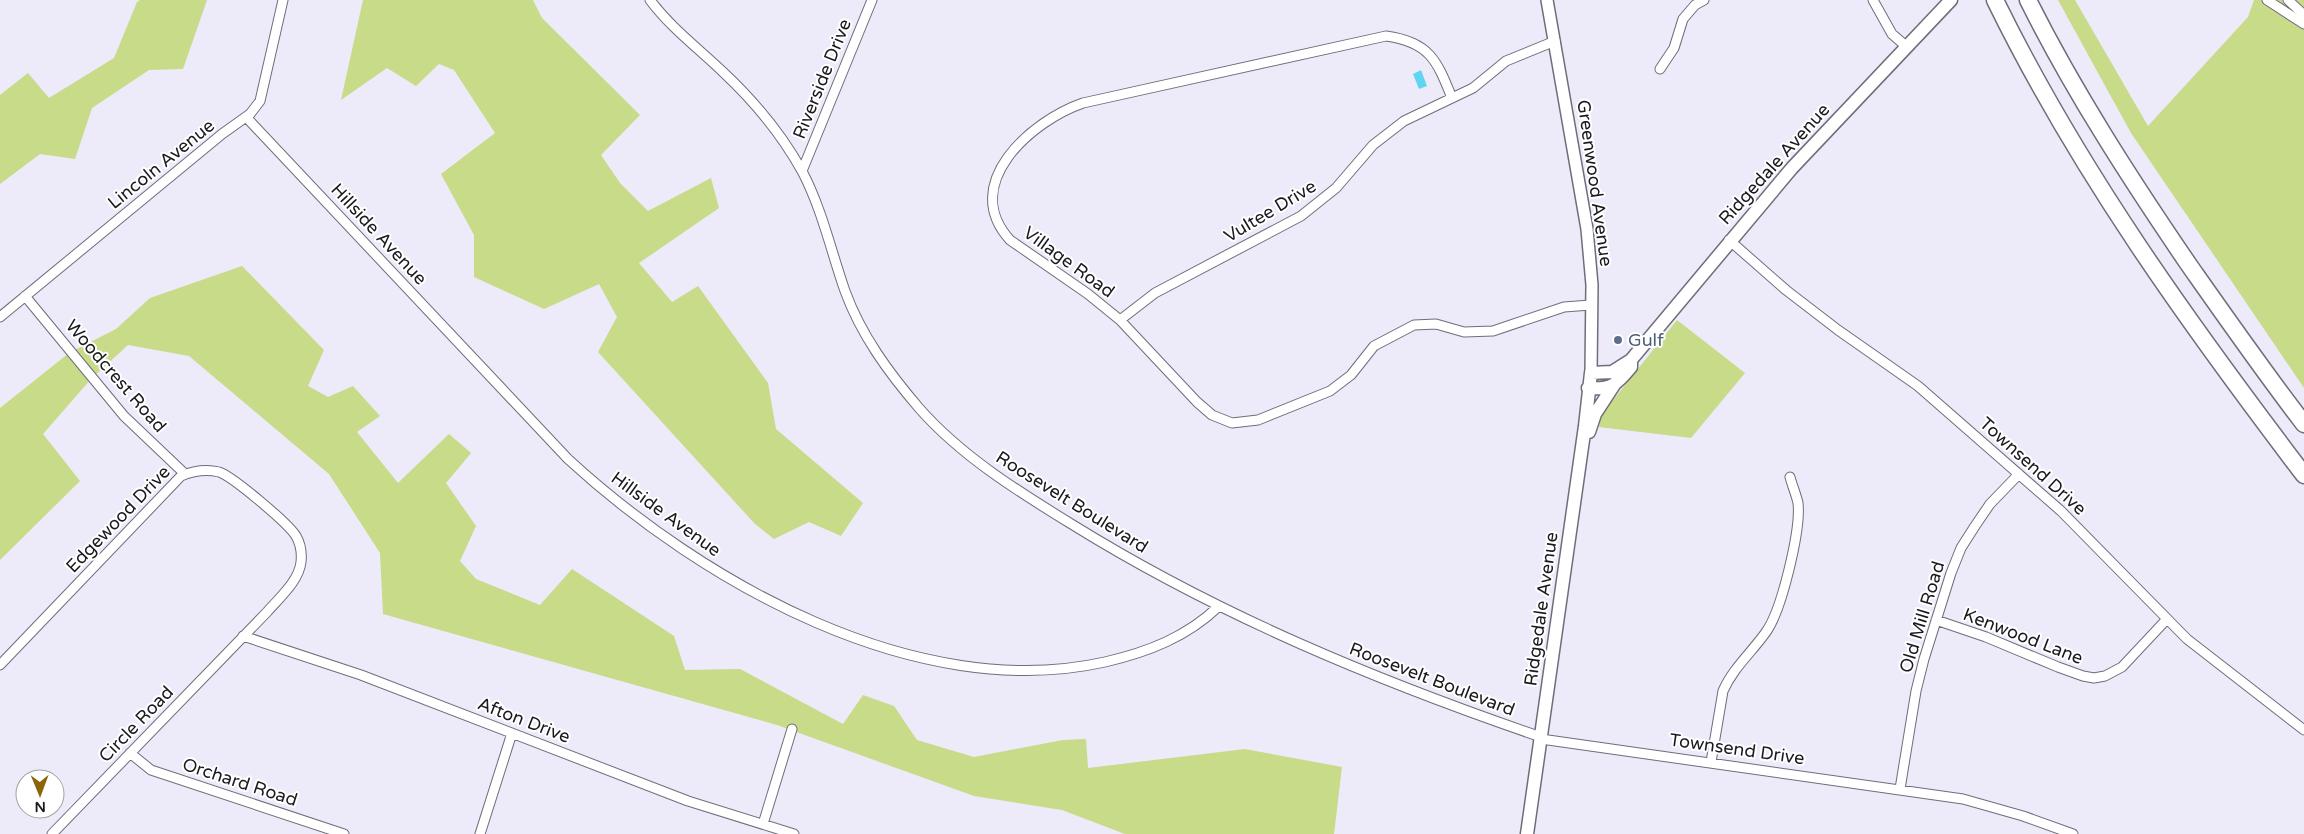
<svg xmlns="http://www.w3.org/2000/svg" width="2304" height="834" font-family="'Varela Round',sans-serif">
<rect width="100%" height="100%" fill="#edeaf9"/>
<!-- green -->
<path fill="#c7db88" d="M140,0H207L183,69L149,70L92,108L75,159L40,154L0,184V95L28,73L49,98L114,58L137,2Z
M363,0H533L542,18L640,115L601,155L620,183L648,211L711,178L719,208L639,263L672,302L698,286L768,383L776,429L863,503L841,536L809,522L774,539L755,524L598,352L617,317L599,284L544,309L474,277V235L441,174L495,133L454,70L439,64L416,86L387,68L341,100Z
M2058,0H2075L2148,126L2248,17L2254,0H2304V388L2131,133Z
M242,266L324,350L308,386L328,397L353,386L380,416L357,432L398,483L449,434L471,453L446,483L476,526L460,561L476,579L540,605L572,569L674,636L685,670L740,669L843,724L863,695L894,706L917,740L974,757L1063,740L1086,739L1088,768L1245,749L1342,767L1334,834H1125L1062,810L974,796L777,725L383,614L380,553L329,474L189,356L128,345L91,379L43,434L80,481L0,560V408L69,353L116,329L150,298Z
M1677,320L1745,373L1691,438L1599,427L1601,415Z"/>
<!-- water -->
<path fill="#60d5f3" d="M1421,70L1427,86L1419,89L1413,74Z"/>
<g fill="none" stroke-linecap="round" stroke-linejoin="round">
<!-- minor casing -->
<g stroke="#706d7a" stroke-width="11">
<path id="minor" d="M650,0C671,28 698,48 723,72C754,101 782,135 802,171C822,209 831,251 845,291C861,335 889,373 919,408C961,456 1019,492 1073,525C1220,616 1378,681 1541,737
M1873,0L1892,34L1907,47
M2267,0L2304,24
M2288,0L2304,15
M1660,69L1674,48L1683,19L1695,5L1704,0
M1452,98C1437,61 1430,42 1386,36L1083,103C1031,121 959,184 1010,240L1088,294L1120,320L1197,402L1212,415L1232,423L1258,420L1330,391L1351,375L1374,346L1414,325L1436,324L1464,332L1493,331L1564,307L1591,305
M246,117L568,459C703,583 917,704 1105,662C1148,652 1187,637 1219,606
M802,171L872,0
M1729,240L1786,290L1838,330L1918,386L2061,511L2187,639L2304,730
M25,296L124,416L185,474
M0,317L222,134L250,114L260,101L283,0
M1120,320L1155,293L1301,216L1336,188L1373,145L1404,121L1473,88L1506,61L1555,41
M1936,620L1986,637L2058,667L2083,676L2094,678L2105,676L2122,667L2167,619
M243,636L361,675L688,801L794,834
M0,665L181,476C193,471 206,469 219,472C232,476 288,523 296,536C300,543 302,553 301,562C299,581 279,598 267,612L52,834
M1541,739L1963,799L2023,816L2073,834
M130,753L151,770L344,834
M1711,762L1723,691C1733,668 1752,652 1766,632C1782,610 1801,529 1798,503C1796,494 1792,485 1790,477
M1900,789L1916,691L1924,659L1951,573L1961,548L1975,526L1990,504L2019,474
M763,824L792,729
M480,834L512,733"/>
</g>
<!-- tertiary casing -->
<g stroke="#706d7a" stroke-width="14">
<path id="tertiary" d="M1547,0L1587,229L1592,285L1591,373"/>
</g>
<!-- secondary casing -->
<g stroke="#706d7a" stroke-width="15">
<path id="secondary" d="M1588,388C1612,390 1617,384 1631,367V362
M1589,432L1595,414L1614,385
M1527,834L1585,426L1591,373L1612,372L1631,360L1792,168L1951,0"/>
</g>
<!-- motorway casing -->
<g stroke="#706d7a" stroke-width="19">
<path id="motorway" d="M1995,0C2078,170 2190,325 2304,475
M2028,0C2074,92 2131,180 2189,265C2227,319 2264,372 2304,424"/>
</g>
<!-- minor -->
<use href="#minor" stroke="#fff" stroke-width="9"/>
<!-- tertiary -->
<use href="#tertiary" stroke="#fff" stroke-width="11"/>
<!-- secondary -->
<use href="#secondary" stroke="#fff" stroke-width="12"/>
<!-- motorway -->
<use href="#motorway" stroke="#fff" stroke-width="16"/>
</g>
<!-- markers -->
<circle fill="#5c6f8a" stroke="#fff" stroke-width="2" cx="1618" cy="340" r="5"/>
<g text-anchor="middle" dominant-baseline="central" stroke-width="4" stroke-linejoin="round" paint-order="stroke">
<!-- street labels -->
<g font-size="18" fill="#1a191e" stroke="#fff">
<text transform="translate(822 79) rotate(-68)">Riverside Drive</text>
<text transform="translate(161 164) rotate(-39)">Lincoln Avenue</text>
<text transform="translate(1774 164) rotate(-48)">Ridgedale Avenue</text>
<text transform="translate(1595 183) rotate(82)">Greenwood Avenue</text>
<text transform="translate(1270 211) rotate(-31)">Vultee Drive</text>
<text transform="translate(379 234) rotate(47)">Hillside Avenue</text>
<text transform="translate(1069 262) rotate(36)">Village Road</text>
<text transform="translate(116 376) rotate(49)">Woodcrest Road</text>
<text transform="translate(2033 466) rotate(42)">Townsend Drive</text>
<text transform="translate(1072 502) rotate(32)">Roosevelt Boulevard</text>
<text transform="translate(666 514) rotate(36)">Hillside Avenue</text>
<text transform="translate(118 519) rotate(-46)">Edgewood Drive</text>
<text transform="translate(1541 609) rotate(-82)">Ridgedale Avenue</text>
<text transform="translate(1922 617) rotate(-73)">Old Mill Road</text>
<text transform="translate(2023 636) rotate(21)">Kenwood Lane</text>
<text transform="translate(1432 679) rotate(21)">Roosevelt Boulevard</text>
<text transform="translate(524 720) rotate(21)">Afton Drive</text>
<text transform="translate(136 724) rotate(-46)">Circle Road</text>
<text transform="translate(1737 749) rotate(8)">Townsend Drive</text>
<text transform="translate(240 782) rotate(18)">Orchard Road</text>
</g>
<!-- service labels -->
<g font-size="18" fill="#4e5e75" stroke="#fff" text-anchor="start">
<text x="1628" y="340">Gulf</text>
</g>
</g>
<!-- north arrow -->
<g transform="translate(40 794) rotate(179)"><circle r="24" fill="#ffffff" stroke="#a3a3a5"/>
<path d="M0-4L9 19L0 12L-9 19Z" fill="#8b6506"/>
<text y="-8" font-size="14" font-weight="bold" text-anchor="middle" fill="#1a191e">N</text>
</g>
</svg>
